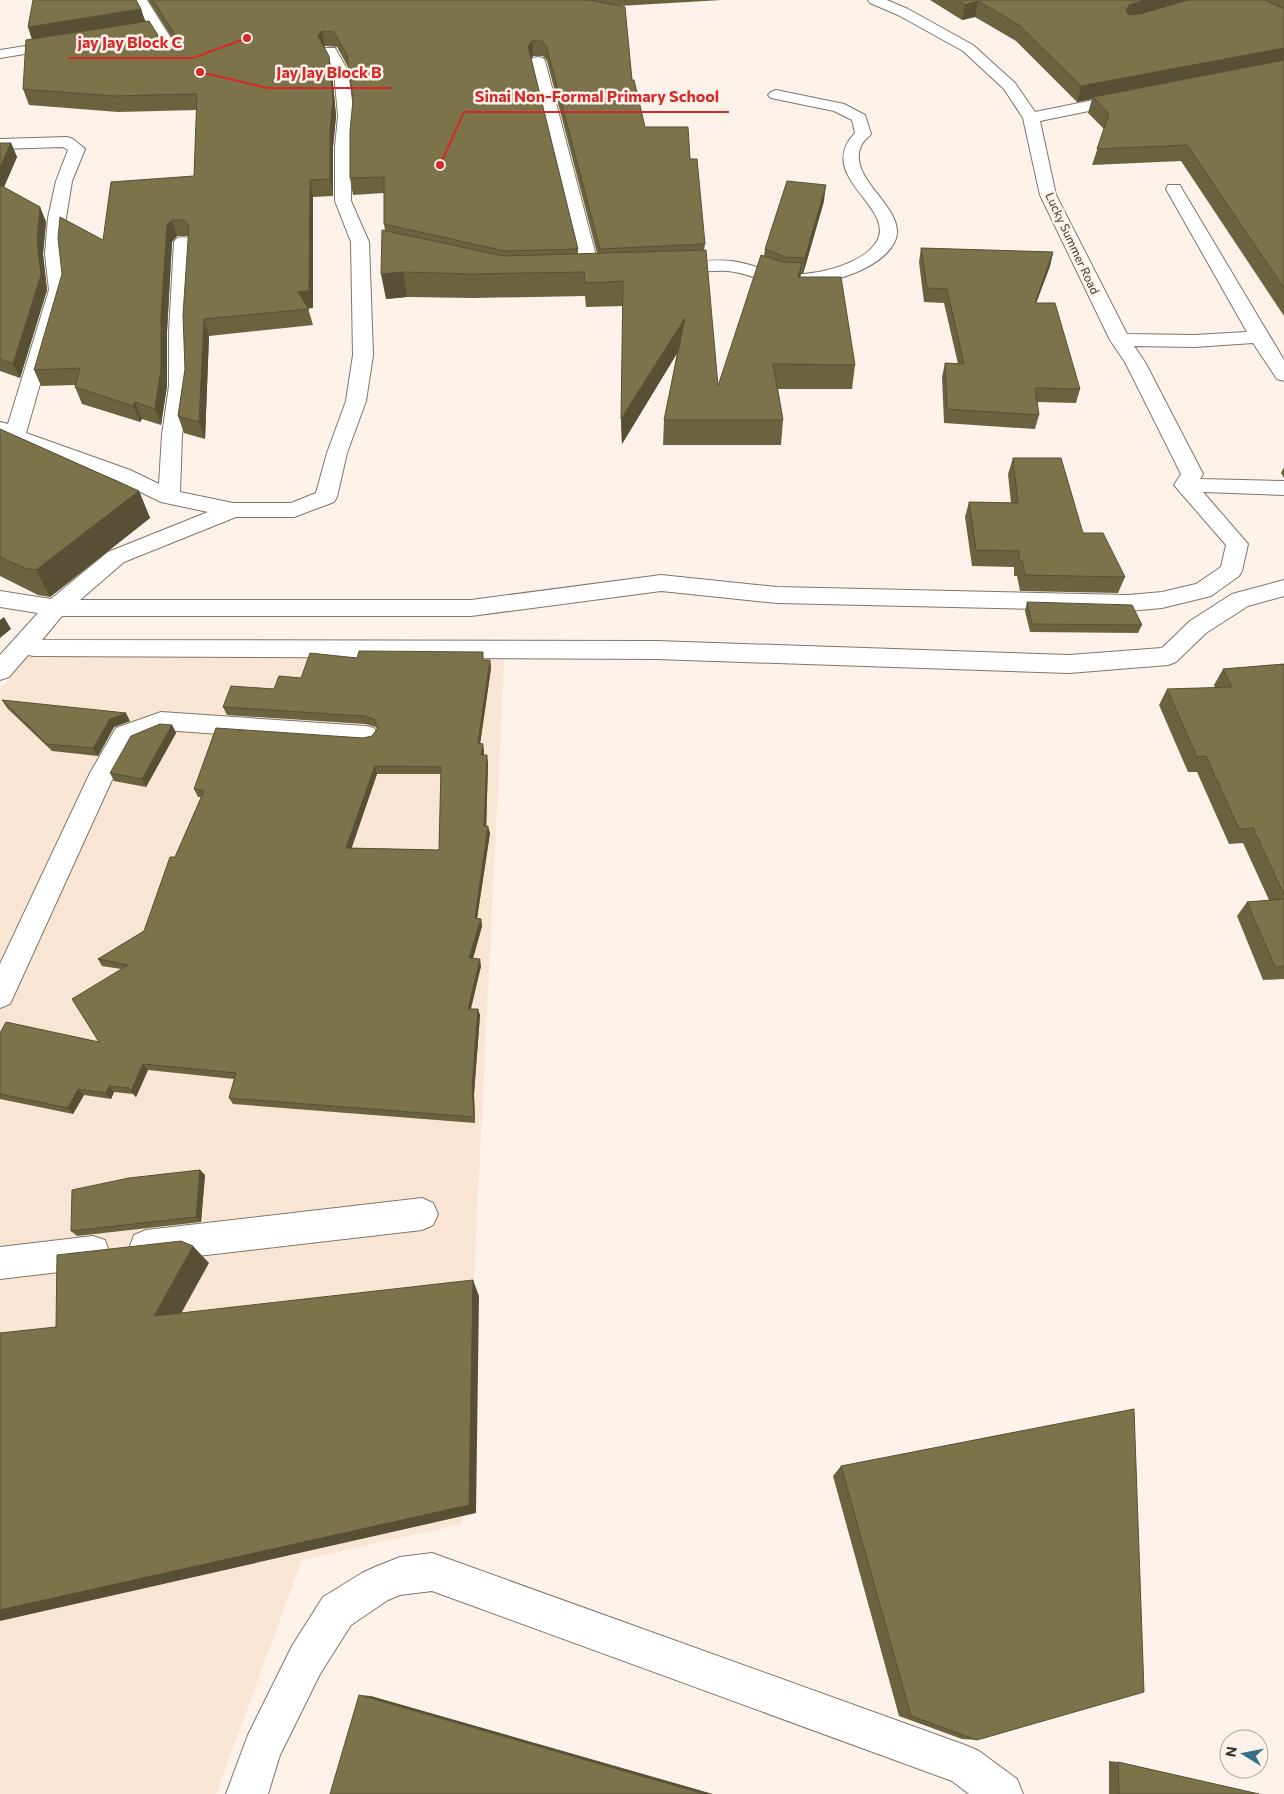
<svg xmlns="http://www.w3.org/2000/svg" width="1284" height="1794" font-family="Commissioner,sans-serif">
<rect width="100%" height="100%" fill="#fdf2e9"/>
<!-- built -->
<path fill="#f9e5d3" d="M39,642L505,645L462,1524L302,1560L216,1794H0V690Z"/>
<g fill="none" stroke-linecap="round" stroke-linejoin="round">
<!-- minor casing -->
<g stroke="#81756a" stroke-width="2">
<path id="minor" d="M133,0H147L174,43L172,46H162L154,34L118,40L113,39L111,36L113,33L149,26Z
M868,0H887L908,9L973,45L1015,83L1035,112L1128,93L1133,95L1136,98L1133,101L1128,103L1040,121L1056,195L1127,334L1194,335L1247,332L1166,189L1168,185H1180L1182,189L1284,360V381L1277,379L1253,343L1194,347L1134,346L1145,362L1203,474L1200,479L1284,481V495L1203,492L1248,544L1242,571L1239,576L1211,596L1162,608L1128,611L777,603L661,591L471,616H62L42,640L656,641L1069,655L1162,648L1190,621L1232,594L1284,580V596L1248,606L1206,633L1176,662L1168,665L1069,673L656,659L34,656L28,655L9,677L0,680V655L38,613L0,607V591L51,599L108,552L208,512L161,502L116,480L0,436V422L8,424L49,290L45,254L48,218L56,181L68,150L63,147L0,149V139L67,137L73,139L85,149L72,181L66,218L63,254L67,290L26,433L130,470L159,484L162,435L169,386V332L174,242L177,238L183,237L189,238L192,242L187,332L189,386L182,435L180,492L233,503H291L316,493L327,453L346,401L353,355L351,242L335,201V147L338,116L334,71L323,51L325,48H335L348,71L354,116L351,147V201L369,242L373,355L366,401L347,453L337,497L334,502L294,517H236L124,562L80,600H471L661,575L777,587L1128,595L1162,592L1196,584L1221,567L1226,545L1174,485L1181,474L1125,362L1110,340L1040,195L1023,118L1004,89L963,51L898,15L870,3Z
M63,40L68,41L70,44L68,47L0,58V50Z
M538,57L543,58L545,61L600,271L597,275L591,276L585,275L582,271L531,61L533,58Z
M776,90L844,104L865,115L871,134C868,138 863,141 861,146C846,180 909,209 895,241C880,273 814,289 783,285C764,282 747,273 728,271C709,270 690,273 671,274L665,273L662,269L665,265L671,264C691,262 712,259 732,261C748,263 763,270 780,273C805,279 863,266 877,241C896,207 814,176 855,133L852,120L834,111L771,98L768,95L771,92Z
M161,712L365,726L374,728L378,735L374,742L365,744L163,730L134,742L111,782L10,1004L0,1008V964L90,773L116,728Z
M422,1198L433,1203L438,1214L433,1225L422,1230L146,1262L134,1257L130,1246L134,1235L146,1230Z
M93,1236L105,1240L109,1252L105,1264L93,1268L0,1279V1247Z
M432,1553L965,1745L979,1751L1017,1779L1023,1794H969L952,1781L432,1591L400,1595L388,1600L351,1625L320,1674L280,1755L268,1794H226L248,1735L292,1646L323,1597L362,1573L375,1567L400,1557Z"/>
</g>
<!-- minor -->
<use href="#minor" fill="#fff" fill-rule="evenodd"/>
</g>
<!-- wall -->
<path fill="#6b6340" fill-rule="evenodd" d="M148,0H722L619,6L632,80L645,127L690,159L705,244L704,250L718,386L764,256L765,249L824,201L803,274H801L800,277L855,365L852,389H778L783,420L781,445H663L664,420L677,353L622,444L621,419L623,306L586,307L585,296L474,298L407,297L386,299L385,231L384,224V193L353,195L350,178L353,100L349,69L337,47L325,46L324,47L332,72L336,116L333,147V196L313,197V308H308L313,325L209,336L205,439L184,433L178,416L185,369L188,236H177L172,242L167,332V386L161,425L142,419L140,422L82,404L75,387V385L41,386L34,370L103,240L194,176L197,110L118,112L29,105L23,89L141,9L145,21L165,46H177ZM533,56H543L547,61L597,253L578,254V249L531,59Z
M930,0H1284V316L1181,161L1092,165L1104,129L1088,113L1092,99L1077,102L1016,41L975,17L962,20Z
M0,143H11L17,157L4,187L40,207L46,222L43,254L47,290L20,378L0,371Z
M921,248L1053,252L1050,266L1036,303L1080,389L1076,403L1037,402L1039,415L1035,429L944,423L942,377L945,363L958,364L944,303L924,302L919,262Z
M0,429L139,491L150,518L50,597L38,595L0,576Z
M1013,458L1125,577L1118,593L1020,591L1017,576H1014V567L972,566L965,517L969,502L1011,503L1008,474Z
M1284,467V478L1281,473Z
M1027,602L1142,625L1138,633L1030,632L1025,611Z
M357,658L490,660L491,668L480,744L484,751V755L488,763L486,826L490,833L477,918L481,919L482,926L473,959L481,966L471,1009L480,1015L474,1094L475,1123L233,1104L229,1098L234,1079L148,1070L136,1097L133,1094L114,1092L111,1099L84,1095L73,1114L0,1099V1033L99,1042L121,969L102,966L98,959L144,931L201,797H198L194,789L363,738L372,736L377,729L376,727L365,724L227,715L223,707L274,689L301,678ZM377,774H441L439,850L351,848Z
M1284,664V979L1263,980L1237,916L1247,902L1269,900L1243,843L1229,844L1197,772H1188L1159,705L1167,689L1215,688L1214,685L1223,669Z
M2,700L130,721L114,727L98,756L52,751L7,708Z
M172,725L176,733L146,787L114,781L110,773Z
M200,1170L205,1175L201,1222L77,1236L71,1231Z
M841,1466L977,1740L962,1739L899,1716L833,1476Z
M1109,1761L1118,1762L1259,1794H1109Z"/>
<!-- shaded-wall -->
<path fill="#575034" d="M1145,0H1191L1121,26L1126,11L1129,5Z
M978,1L975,17L962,20L965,5Z
M141,9L146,25L33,43L28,27Z
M322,31L325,46L321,52L318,36Z
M532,41L533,56L529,61L528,46Z
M1284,48V63L1093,97L1092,99L1077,102L1081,86Z
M329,56L332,72L336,116L333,147V196L330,179Z
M11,143L17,157L0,196V167Z
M310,180L313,197V308L302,309L298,292Z
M826,185L824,201L803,274L805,258Z
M40,207L46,222L43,254L47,290L20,378L13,364L37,240Z
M172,220L177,236L172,242L167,332V386L161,425L155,409L167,225Z
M1053,252L1050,266L1031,317L1035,303Z
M802,263L799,288L798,277Z
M403,272L407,297L386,299L381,274Z
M685,318L684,342L622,444L621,419Z
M204,319L209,336L205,439L199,422Z
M135,402L142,419L140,422L133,406Z
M139,491L150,518L50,597L36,570Z
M4,617L11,629L0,638V620Z
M490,660L491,668L479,751L478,743Z
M126,713L130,721L114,727L98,756L93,748L110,719Z
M172,725L176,733L146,787L142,779Z
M483,744L484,751L482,763L481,755Z
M487,755L488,763L486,833L484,826Z
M375,766L377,774L349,856L346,848Z
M488,826L490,833L476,925L475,918Z
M481,919L482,926L471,965L469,958Z
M480,959L481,966L469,1015L468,1009Z
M478,1009L480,1015L474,1094L475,1123L474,1117L472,1088Z
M143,1064L148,1070L136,1097L131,1091Z
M109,1086L114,1092L111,1099L106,1093Z
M78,1089L84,1095L73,1114L68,1108Z
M200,1170L205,1175L201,1222L196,1217Z
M193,1246L209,1263L172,1330L154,1316Z
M473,1280L479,1296L476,1513L0,1621V1610Z
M359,1695L371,1696L713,1794H704Z"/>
<!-- building -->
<path fill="#7c734b" stroke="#575034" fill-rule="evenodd" d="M33,0H136L141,9L28,27Z
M153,0H589L625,7L632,80H634L645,127H688L690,159H697L705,244L600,249L546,45L542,41H532L528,46L578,249L505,251L384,224V177L350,178V131L353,100L347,55L334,32L322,31L318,36L329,56L333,100L330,131V179L310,180L309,291L298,292L309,309L204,319L199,422L178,416L185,369L183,315L189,226L184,220H172L167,225L161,315V369L155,409L135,402L133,406L75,387L80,368L34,370L62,274L58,238L60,217L103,240L111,182L194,176L197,94L113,96L23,89L26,40L149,21L165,46H177L180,43Z
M958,0H1145L1129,5L1126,11L1129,15L1140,14L1188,0H1265L1284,9V48L1081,86L1019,25L978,1L965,5Z
M1284,60V288L1187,145L1097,149L1109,114L1093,97Z
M0,143H11L0,167Z
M787,181L826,185L805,258L785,257L765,249Z
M0,185L40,207L37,240L41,275L13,364L0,359Z
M382,230L504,256L706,250L718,386L761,255L783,262L802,263L798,277H841L855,365L773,364L783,420H664L685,318L621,419L623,281L585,283L584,272L471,274L403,272L381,274Z
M921,248L1053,252L1035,303H1055L1080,389L1035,388L1039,415L947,409L945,363L964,364L947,289L927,288Z
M0,429L139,491L36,570L24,568L0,557Z
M1013,458H1061L1083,533H1103L1125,577L1025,575L1022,560H1019V551L976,550L969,502L1018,503Z
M1027,602L1132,605L1142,625L1032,624Z
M359,651L483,652V660H490L478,743L483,744L481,755H487L484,826H488L475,918L481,919L469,958L480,959L468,1009H478L472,1088L474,1117L229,1098L236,1073L143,1064L131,1091L129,1088L109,1086L106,1093L78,1089L68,1108L0,1094V1033L6,1022L99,1042L72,999L128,965L98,959L144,931L170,857H175L204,791L194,789L216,728L363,738L372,736L378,728L374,719L363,716L223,707L231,686L274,689L279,676L301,678L310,653L357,658ZM375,766L441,767L439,850L346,848Z
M1284,664V895L1253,828L1239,829L1206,756L1197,757L1167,689L1232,687L1223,669Z
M2,700L126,713L110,719L93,748L47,744Z
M160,724L172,725L142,779L110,773L131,736Z
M1284,899V966L1275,967L1247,902Z
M200,1170L196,1217L71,1231L72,1190L129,1178Z
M181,1241L193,1246L154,1316L473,1280L469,1505L0,1610V1333L56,1327L57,1255Z
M1134,1409L1144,1692L977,1740L911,1716L841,1466Z
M359,1695L704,1794H330Z
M1118,1762L1259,1794H1119Z"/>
<g text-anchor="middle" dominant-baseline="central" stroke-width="5" stroke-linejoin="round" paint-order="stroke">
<!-- far-street labels -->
<g font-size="12" fill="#3c3632" stroke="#fdf2e9">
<text transform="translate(1073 243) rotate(65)">Lucky Summer Road</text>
</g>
</g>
<!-- callouts -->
<path fill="none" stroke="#d62828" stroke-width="2" d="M247 38L193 58H68M200 72L267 88H392M440 165L464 112H729"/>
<g fill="#d62828" stroke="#fdf2e9" stroke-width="2">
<circle cx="247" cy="38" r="5"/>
<circle cx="200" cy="72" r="5"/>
<circle cx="440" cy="165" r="5"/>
</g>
<g font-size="16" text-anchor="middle" font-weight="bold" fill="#d62828" stroke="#fdf2e9" stroke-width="5" stroke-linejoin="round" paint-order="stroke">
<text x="130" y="48">jay Jay Block C</text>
<text x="329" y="78">Jay Jay Block B</text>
<text x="597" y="102">Sinai Non-Formal Primary School</text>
</g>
<!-- north arrow -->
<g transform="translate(1244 1754) rotate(280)"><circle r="24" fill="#fdf2e9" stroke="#b0a7a0"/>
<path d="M0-4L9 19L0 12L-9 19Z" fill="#347187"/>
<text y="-8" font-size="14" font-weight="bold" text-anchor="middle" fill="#3c3632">N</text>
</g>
</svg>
